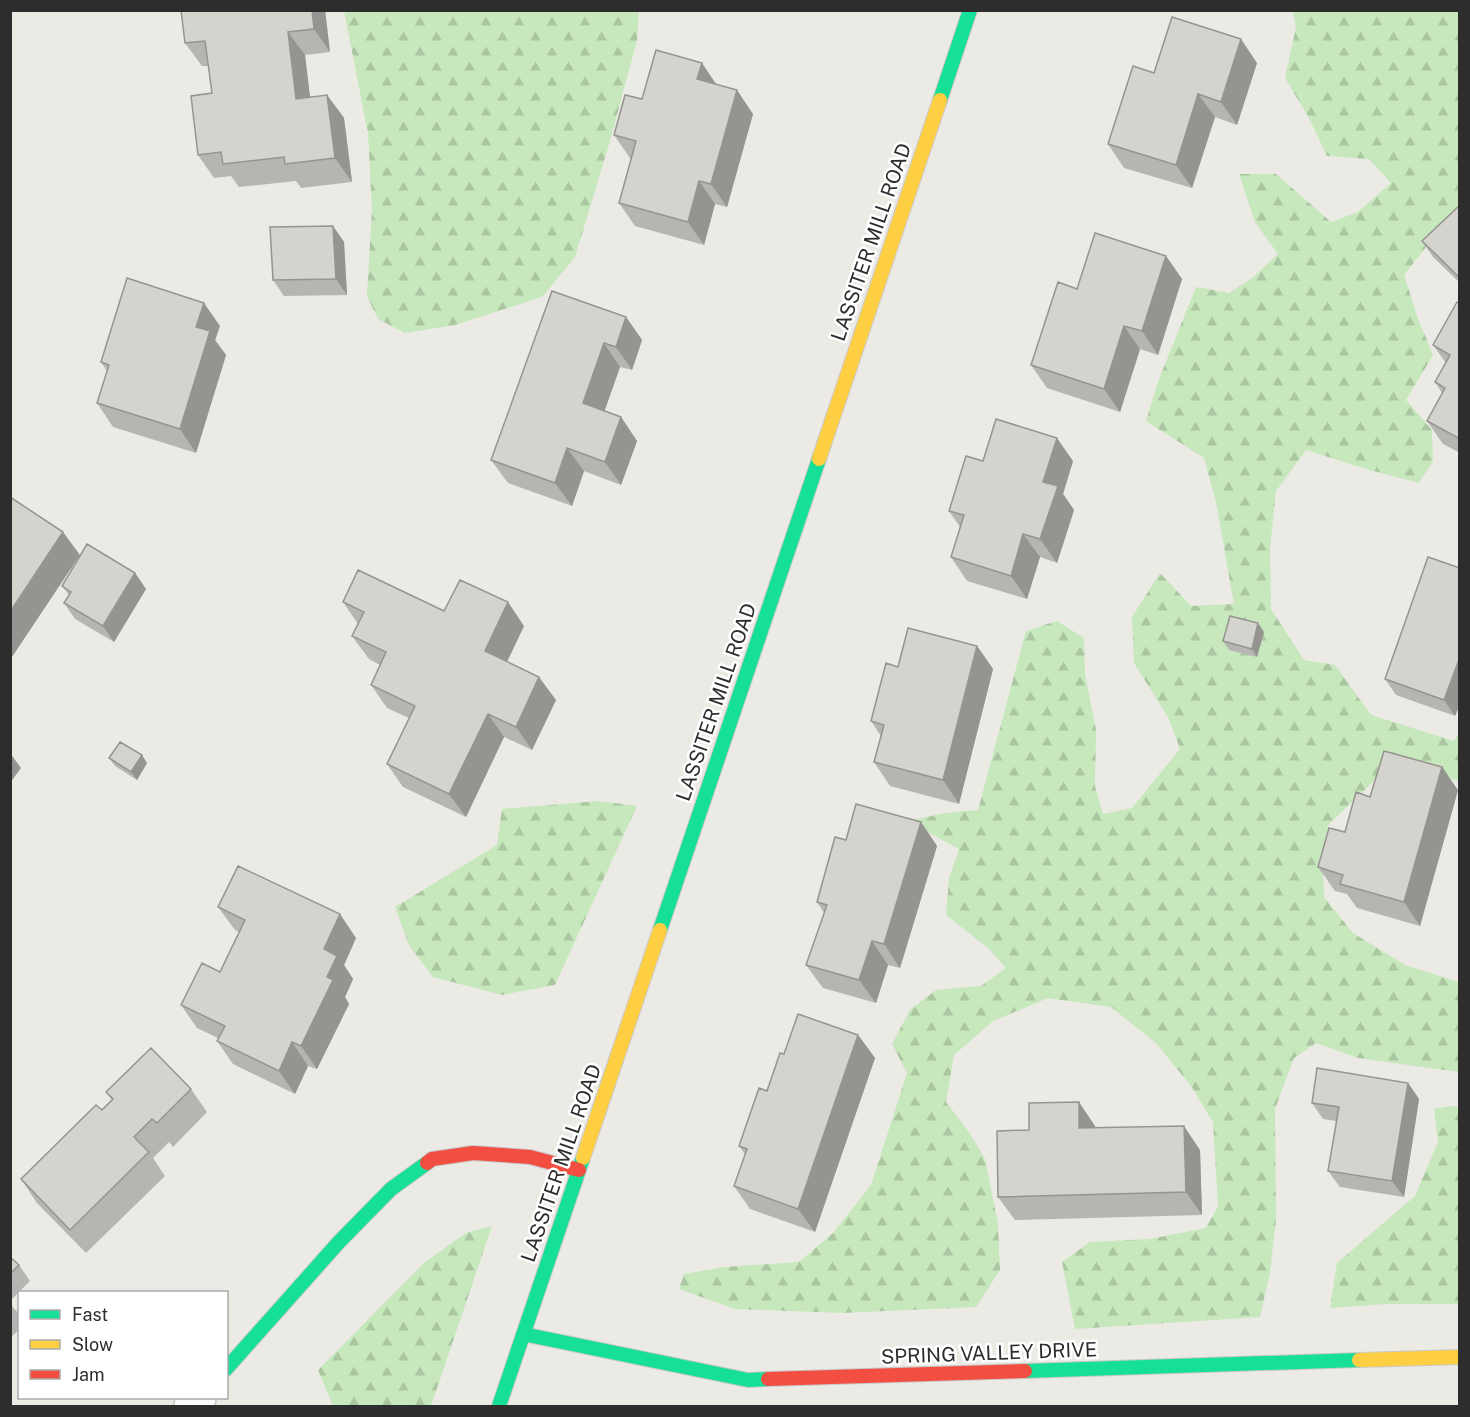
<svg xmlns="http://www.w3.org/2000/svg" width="1470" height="1417" font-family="'Public Sans',sans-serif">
<defs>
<pattern id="forest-firs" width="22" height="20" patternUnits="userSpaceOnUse" patternTransform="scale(1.5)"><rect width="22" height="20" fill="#c6e8bc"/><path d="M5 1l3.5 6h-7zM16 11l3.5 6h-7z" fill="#aac7a2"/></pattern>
</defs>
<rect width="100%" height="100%" fill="#eceae4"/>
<!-- forest -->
<path fill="url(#forest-firs)" d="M344,11H639L637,40L610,141L575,257L542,297L455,325L405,333L378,319L367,296L372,210L368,133Z
M1293,11H1459V217L1438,232L1404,275L1417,316L1433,355L1406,400L1432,430L1433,461L1419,483L1366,469L1306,450L1276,491L1270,548L1271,609L1304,660L1335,665L1371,715L1454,741L1459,734V781L1393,763L1329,824L1322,852L1324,897L1353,933L1405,965L1459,982V1072L1358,1058L1316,1043L1294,1058L1275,1109L1276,1221L1270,1272L1260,1317L1075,1329L1062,1262L1090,1242L1149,1239L1206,1228L1218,1206L1213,1122L1191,1086L1156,1043L1111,1007L1048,998L993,1021L954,1055L946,1102L969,1132L985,1159L998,1224L1000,1270L976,1307L842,1313L735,1309L679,1289L684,1274L725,1267L799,1262L833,1233L871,1185L907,1073L892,1044L910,1010L936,990L981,986L1006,968L988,948L946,915L949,878L959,849L907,821L946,813L978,810L1026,631L1057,621L1084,638L1085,674L1096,730L1095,786L1103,814L1132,808L1180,749L1168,717L1134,663L1132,617L1160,573L1191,606L1234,604L1216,502L1204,458L1146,421L1159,379L1196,287L1229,293L1252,278L1278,254L1255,222L1239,174H1276L1331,222L1358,212L1391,183L1369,159L1327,156L1309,118L1285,78L1296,27Z
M598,801L637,806L555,985L502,995L433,977L410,947L395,907L497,845L502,809Z
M1451,1106L1460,1107L1459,1304H1387L1330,1308L1337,1263L1415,1196L1438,1142L1434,1109Z
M492,1226L431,1406H333L318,1370L425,1262L466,1233Z"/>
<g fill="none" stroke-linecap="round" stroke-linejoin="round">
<!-- street casing -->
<g stroke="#c9c8c8" stroke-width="36">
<path id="street" d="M191,1406L199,1398"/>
</g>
<!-- fast casing -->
<g stroke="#c9c8c8" stroke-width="16">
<path id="fast" d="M940,100L970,10
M660,930L819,459
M523,1334L748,1380L768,1379
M226,1369L339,1242L391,1189L427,1163
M1025,1371L1359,1360
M499,1406L583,1158"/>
</g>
<!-- slow casing -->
<g stroke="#c9c8c8" stroke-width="16">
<path id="slow" d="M819,459L940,100
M583,1158L660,930
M1359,1360L1460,1357"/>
</g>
<!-- jam casing -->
<g stroke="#c9c8c8" stroke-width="16">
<path id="jam" d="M427,1163L432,1159L473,1153L530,1157L579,1170
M768,1379L1025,1371"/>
</g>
<!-- street -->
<use href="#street" stroke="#fcfcfb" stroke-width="33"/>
<!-- fast -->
<use href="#fast" stroke="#16e098" stroke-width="14"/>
<!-- slow -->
<use href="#slow" stroke="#ffcf43" stroke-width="14"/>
<!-- jam -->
<use href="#jam" stroke="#f24e42" stroke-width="14"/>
</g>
<!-- wall -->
<path fill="#b7b5b1" d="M181,10H325L330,52L305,55L310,97L327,95L344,118L352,182L301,188L296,181L239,187L231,176L214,178L198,155L212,93L208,66H202L185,43Z
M1257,63L1237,125L1215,117L1192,188L1124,168L1108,144L1154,73Z
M716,85L753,114L727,207L715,204L704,245L635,226L619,203L631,158H630L614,135L642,99Z
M1460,205V283L1433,257L1422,241Z
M333,226L344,242L347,295L284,296L273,280Z
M1166,256L1182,279L1158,355L1140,349L1120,412L1047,388L1031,365L1077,289Z
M1460,304V453L1443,444L1427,421L1442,393L1435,382L1446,363L1433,345Z
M626,317L642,340L632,370L620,367L604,411L621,417L637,441L621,485L584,471L572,506L508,483L491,460Z
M220,326L215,340L226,355L196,453L113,427L97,403L107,371L101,362Z
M983,461H1073L1063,494L1074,510L1057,563L1040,557L1027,599L967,581L951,557L960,527L949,511Z
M1428,557L1455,716L1396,695L1385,679Z
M135,573L146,589L114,642L75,619L64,603L69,595L62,586Z
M343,602L444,611L524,626L507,662L556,700L532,750L504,737L466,817L403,787L387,764L409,718L387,708L371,685L380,665L369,659L352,636L358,624Z
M1264,632L1257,657L1229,650L1223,641Z
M977,646L993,669L959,804L890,786L874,762L881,736L871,721L898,667Z
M109,758L147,763L137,780L115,766Z
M1458,790L1420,926L1357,908L1347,894L1335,891L1318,867L1370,797Z
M921,822L937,846L900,968L888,965L876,1003L823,988L806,965L824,913L817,902Z
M218,907L356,938L344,965L353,979L345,997L349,1004L317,1069L308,1066L295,1094L233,1064L217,1041L218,1038L197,1028L181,1005L220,972L239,932L235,930Z
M858,1035L875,1058L815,1232L750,1209L734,1186L745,1154L739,1146L784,1054Z
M1408,1083L1419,1099L1404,1197L1340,1187L1328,1171L1336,1121L1323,1119L1312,1103Z
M191,1089L207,1112L173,1147L169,1142L153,1158L165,1176L86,1253L37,1203L21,1179L112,1100L106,1092Z
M1095,1126V1128L1200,1150L1202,1215L1015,1220L998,1197L1029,1130Z
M10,1257L19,1265L30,1281L10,1301Z
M10,1304L20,1315V1329L10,1338Z"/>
<!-- shaded-wall -->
<path fill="#959490" d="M312,10H325L330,52L314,29Z
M288,32L305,55L313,122L296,99Z
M1241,39L1257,63L1237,125L1221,102Z
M702,63L718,87L697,79Z
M737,90L753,114L727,207L711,184Z
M1198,94L1215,117L1192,188L1176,165Z
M327,95L344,118L352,182L335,158Z
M699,181L715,204L704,245L688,222Z
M333,226L344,242L347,295L336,279Z
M1166,256L1182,279L1158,355L1142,331Z
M204,303L220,326L215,340L226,355L196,453L180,429L196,327Z
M626,317L642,340L632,370L616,347Z
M1124,326L1140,349L1120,412L1104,389Z
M604,343L620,367L599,427L583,403Z
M621,417L637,441L621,485L605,462Z
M1057,438L1073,461L1063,494L1074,510L1057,563L1040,539L1043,482Z
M567,448L584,471L572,506L555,483Z
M63,532L80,555L10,660V612Z
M1023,534L1040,557L1027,599L1011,576Z
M135,573L146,589L114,642L103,626Z
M508,602L524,626L501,674L485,651Z
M1258,623L1264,632L1257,657L1252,649Z
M977,646L993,669L959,804L943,780Z
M1460,657V705L1455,716L1444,700Z
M539,677L556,700L532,750L516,727Z
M488,714L504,737L466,817L449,794Z
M10,753L21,768L10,783Z
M142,755L147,763L137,780L131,772Z
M1442,767L1458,790L1420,926L1404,902Z
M921,822L937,846L900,968L884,944Z
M340,914L356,938L344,965L353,979L345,997L349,1004L317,1069L301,1046L327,977L324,949Z
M872,941L888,965L876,1003L859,980Z
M858,1035L875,1058L815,1232L798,1209Z
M292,1042L308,1066L295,1094L279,1071Z
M1408,1083L1419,1099L1404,1197L1392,1181Z
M1079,1102L1095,1126L1096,1152L1079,1128Z
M1184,1126L1200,1150L1202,1215L1186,1192Z"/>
<!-- building -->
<path fill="#d5d3ce" stroke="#959490" stroke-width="1.5" d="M181,10H312L314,29L288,32L296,99L327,95L335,158L285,164L284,157L223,164L221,152L198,155L191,96L212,93L205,41L185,43Z
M1172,17L1241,39L1221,102L1198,94L1176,165L1108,144L1133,66L1154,73Z
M656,50L702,63L697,79L737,90L711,184L699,181L688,222L619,203L636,141L614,135L625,95L642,99Z
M1460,205V278L1422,241Z
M333,226L336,279L273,280L270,227Z
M1095,233L1166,256L1142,331L1124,326L1104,389L1031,365L1058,282L1077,289Z
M127,278L204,303L196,327L210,331L180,429L97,403L109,365L101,362Z
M552,291L626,317L616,347L604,343L583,403L621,417L605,462L567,448L555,483L491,460Z
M1457,302L1460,304V439L1427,421L1445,388L1435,382L1450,355L1433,345Z
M996,419L1057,438L1043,482L1058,486L1040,539L1023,534L1011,576L951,557L964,515L949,511L966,456L983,461Z
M10,497L63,532L10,612Z
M87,544L135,573L103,626L64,603L71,592L62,586Z
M1428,557L1460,568V657L1444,700L1385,679Z
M358,570L444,611L460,580L508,602L485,651L539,677L516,727L488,714L449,794L387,764L415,706L371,685L386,652L352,636L364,612L343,602Z
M1230,616L1258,623L1252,649L1223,641Z
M908,628L977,646L943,780L874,762L884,725L871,721L886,663L898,667Z
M120,742L142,755L131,772L109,758Z
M1384,751L1442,767L1404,902L1340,884L1343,875L1318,867L1329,828L1345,832L1356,792L1370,797Z
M856,804L921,822L884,944L872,941L859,980L806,965L827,905L817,902L835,837L846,840Z
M238,866L340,914L324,949L337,956L327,977L333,980L301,1046L292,1042L279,1071L217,1041L225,1026L181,1005L202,963L220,972L245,920L218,907Z
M798,1014L858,1035L798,1209L734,1186L747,1149L739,1146L759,1088L767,1091L780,1053L784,1054Z
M151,1048L191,1089L157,1123L152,1119L134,1137L149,1152L70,1230L21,1179L96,1105L102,1110L113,1099L106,1092Z
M1317,1068L1408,1083L1392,1181L1328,1171L1339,1107L1312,1103Z
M1079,1102V1128L1184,1126L1186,1192L998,1197L997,1131L1029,1130V1103Z
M10,1257L19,1265L10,1274Z"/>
<g text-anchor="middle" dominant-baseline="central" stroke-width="5" stroke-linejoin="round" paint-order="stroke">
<!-- street labels -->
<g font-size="20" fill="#2d2d2d" stroke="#fff">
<text transform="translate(871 242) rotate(-71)">LASSITER MILL ROAD</text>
<text transform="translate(716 702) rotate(-71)">LASSITER MILL ROAD</text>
<text transform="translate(561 1163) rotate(-71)">LASSITER MILL ROAD</text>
<text transform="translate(989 1353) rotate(-2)">SPRING VALLEY DRIVE</text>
</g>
</g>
<!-- border -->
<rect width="1470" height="1417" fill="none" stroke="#2d2d2d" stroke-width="24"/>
<!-- legend -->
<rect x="18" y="1291" width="210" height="108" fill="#ffffff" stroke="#ababab" stroke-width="1.5"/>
<rect x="30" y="1310" width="30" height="9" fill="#16e098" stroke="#ababab" stroke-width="1.5"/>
<text x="72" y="1321" font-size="18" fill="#2d2d2d">Fast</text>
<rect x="30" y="1340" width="30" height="9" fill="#ffcf43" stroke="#ababab" stroke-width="1.5"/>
<text x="72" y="1351" font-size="18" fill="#2d2d2d">Slow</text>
<rect x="30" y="1370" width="30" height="9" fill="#f24e42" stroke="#ababab" stroke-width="1.5"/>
<text x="72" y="1381" font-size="18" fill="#2d2d2d">Jam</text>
</svg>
